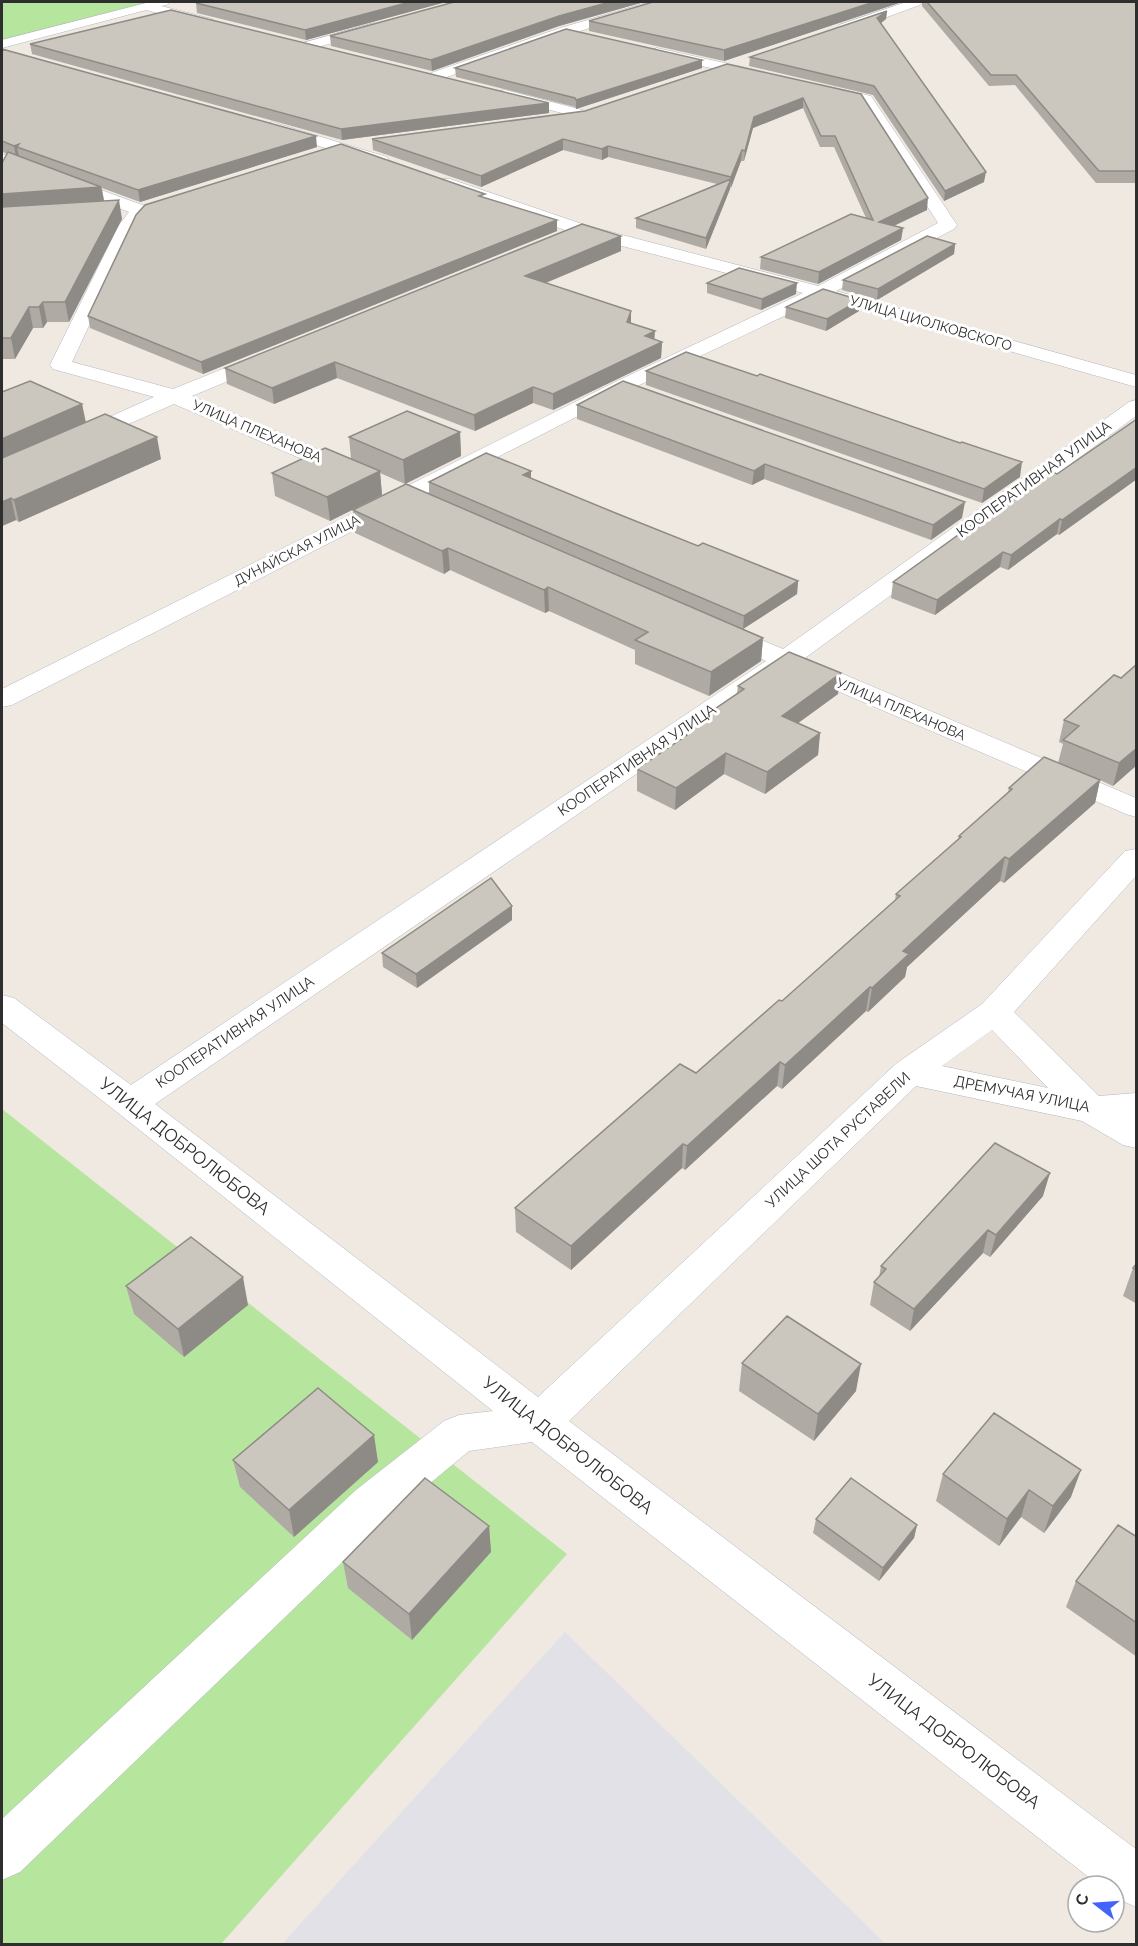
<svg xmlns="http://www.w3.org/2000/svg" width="1138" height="1946" font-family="Raleway,sans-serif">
<rect width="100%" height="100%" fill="#efe9e1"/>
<!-- industrial -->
<path fill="#e3e1e8" d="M565,1632L886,1944H282Z"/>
<!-- green -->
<path fill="#b6e59e" d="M2,2H148L2,40Z
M2,1109L567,1554L221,1944H2Z"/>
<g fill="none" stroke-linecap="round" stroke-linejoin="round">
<!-- minor casing -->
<g stroke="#b4b7c1" stroke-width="1">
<path id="minor" d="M150,2H169L167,5L161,6L212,19L213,22L207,26L146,10L2,48V40Z
M650,2H668L666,5L570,34L441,79L436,80L429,76L431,73L560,28Z
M906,2H922L920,5L849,31H839L837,28L839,25Z
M374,23L381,27L379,30L304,51L297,47L299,44Z
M657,48L765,72L772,76L765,80L652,55L650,52Z
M821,85L871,96L957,225L954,229L836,291L1136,375V387L822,298L629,390L12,705L2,707V689L615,382L803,293L576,234L438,185L436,182L438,179H450L588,226L818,286L938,223L861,102L816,92L814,89Z
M505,90L590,112L592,115L585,119L500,97L498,94L500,91Z
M272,122L387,157L389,160L381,165L267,130L264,127Z
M2,154L145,206L147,210L136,225L72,362L173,389L260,354H274L277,358L274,362L192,396L360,467L363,472L360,477L352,479L344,477L174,404L2,480V465L154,397L53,369L50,365L119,225L129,212L2,164Z
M1136,400V416L805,658L1136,798V817L1126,814L788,670L155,1104L538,1397L897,1063L982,1004L1125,851L1136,849V876L1014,1012L1099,1096L1136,1093V1148L1123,1145L1082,1121L916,1086L569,1421L1136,1849V1907L1114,1897V1886H1100L532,1442L469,1451L388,1518L20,1872L2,1880V1819L356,1490L444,1421L459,1415L493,1411L117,1112L2,1023V995L14,998L131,1085L766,661L712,637L708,632L712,627L721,624L730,627L783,649L1129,402ZM992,1030L1048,1088L942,1066Z"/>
</g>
<!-- minor -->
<use href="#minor" fill="#fff" fill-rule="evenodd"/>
</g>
<!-- wall -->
<path fill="#afaba4" d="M202,2H446L306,40L197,13L196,3Z
M454,2H644L559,26L432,71L331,46L330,36Z
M902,2L724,61L589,31V21Z
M922,2H1137V183H1096L1015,85L989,86L922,6Z
M887,11L886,19L881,23L984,182L944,201L873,95L749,66L750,57Z
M30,44L549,113L342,140L32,54Z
M2,49L317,147L140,202L102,188L104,201L122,219L69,322H47L43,328H33L15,359H2V163L7,154L3,152L2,153Z
M702,60V68L576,109L575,107L456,77L455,68Z
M861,94L927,210L894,226L903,228L901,240L818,284L760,269L761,257L866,218L834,147H820L803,108L753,128L744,161H741L706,249L636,228V218L717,184L608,157L602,160L563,150L481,187L373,150L372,139L585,111Z
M486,198L557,231L203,374L90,328L88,316Z
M621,236V251L546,283L631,311V323L654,339L662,342L661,358L553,410L533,403L475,431L337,378L274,404L227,384L225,368Z
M955,244L954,254L877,300L842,290L843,280Z
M707,283L796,294L761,310L707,293Z
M860,300L859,311L826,331L785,318L786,307Z
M646,371L1020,477L982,503L646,385Z
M2,392L82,404L86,422L161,459L19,522L16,520L2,526Z
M577,405L962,518L931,540L764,479L752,485L577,419Z
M1137,419V479L1059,535L1057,534L1008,570L1000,567L935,615L891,598L893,582L1057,474Z
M460,432L461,456L405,484L380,473L382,495L330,521L275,496L272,473L351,459L349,437Z
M531,479L698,546L798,581L797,594L743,629L763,638L761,661L709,696L635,664V650L549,611L545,613L450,570L444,574L355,533L353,510L429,494V482Z
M1137,664V765L1113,786L1100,780L1095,803L1004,883L1000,881L907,967L905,977L868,1012L866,1011L782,1089L777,1086L685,1170L682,1168L571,1270L516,1232L515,1208L696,1073L782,1001L895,900L896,894L958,839L959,836L1008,793L1009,788L1058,763L1063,744L1059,742L1064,720L1121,678Z
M738,686L838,694L798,723L820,733L818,755L765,794L724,774L675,810L637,791V769L681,739V732L737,693Z
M512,906V920L417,988L383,967L382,953Z
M1043,1196L990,1257L983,1253L910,1331L870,1305L874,1282L879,1277L881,1266Z
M1137,1263V1304L1123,1296L1133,1268Z
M126,1286L248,1305L184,1357L134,1314Z
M742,1363L856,1391L814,1441L739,1391Z
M233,1460L378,1462L294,1537L240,1487Z
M943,1474L1071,1497L1044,1533L1021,1517L999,1546L936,1501Z
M816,1519L917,1525L914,1538L879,1581L813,1533Z
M489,1526L491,1552L412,1640L348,1588L343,1562Z
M1137,1537V1657L1066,1607L1076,1581Z"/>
<!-- shaded-wall -->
<path fill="#8e8b86" d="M410,2H446L306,40L305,30Z
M610,2H644L559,26L432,71L431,60L559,16Z
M874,2H902L724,61V50Z
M887,11L886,19L877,26V18Z
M702,60V68L576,109V100Z
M803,98V108L753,128L744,161L745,151L754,117Z
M549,103V113L342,140L341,129Z
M316,136L317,147L140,202L138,190Z
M563,139V150L481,187V176Z
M19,144L17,147L19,156L16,157L14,146Z
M608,146V157L602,160V149Z
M742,150L741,161L731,188V177Z
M986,172L984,182L944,201L945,191Z
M731,179L730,189L706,249V238Z
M101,187L105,205L2,213V194Z
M928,198L927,210L878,233L879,222Z
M119,200L122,219L69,322L65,302Z
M557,220V231L203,374L201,362Z
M903,228L901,240L818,284L819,272Z
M621,236V251L526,291L525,276Z
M955,244L954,254L877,300L878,289Z
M797,283L796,294L761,310L762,299Z
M860,300L859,311L826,331L827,319Z
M43,302L47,322L43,328L39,307Z
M29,307L33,328L15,359L11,338Z
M631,311V327L627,322Z
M655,331L654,345L662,342L661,358L553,410V394L645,336Z
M335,362L337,378L274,404L272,388Z
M533,387V403L475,431L474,415Z
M82,404L86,425L2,463V439Z
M460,432L461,456L405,484L403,460Z
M157,437L161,459L19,522L14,500Z
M1022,462L1020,477L982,503L984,489Z
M765,464L764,479L752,485L754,471Z
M1137,467V479L1059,535L1062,520Z
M380,471L382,495L330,521L327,497Z
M531,471V484L523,475Z
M11,498L16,520L2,526V502Z
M965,502L962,518L931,540L933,525Z
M1060,519L1057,534L1008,570L1011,555Z
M448,548L450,570L444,574L442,551Z
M1003,552L1000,567L935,615L937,600Z
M798,581L797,594L743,629L744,616Z
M548,587L549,611L545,613L544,590Z
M763,638L761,661L709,696L711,672Z
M841,673L838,694L779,737L782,716Z
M820,733L818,755L765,794L767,772Z
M1137,748V765L1113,786L1119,763Z
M726,753L724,774L675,810L676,788Z
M1100,780L1095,803L1004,883L1009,859Z
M1005,857L1000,881L907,967L905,977L868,1012L872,988L903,951Z
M512,906V920L417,988L416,974Z
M870,987L866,1011L782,1089L785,1065Z
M780,1062L777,1086L685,1170L687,1146Z
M683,1144L682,1168L571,1270V1246Z
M1050,1173L1043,1196L990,1257L996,1235Z
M988,1230L983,1253L910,1331L914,1309Z
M243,1277L248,1305L184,1357L178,1329Z
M861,1364L856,1391L814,1441L818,1414Z
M374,1435L378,1462L294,1537L289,1510Z
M1081,1470L1071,1497L1044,1533L1053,1506Z
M1029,1490L1021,1517L999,1546L1007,1519Z
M917,1525L914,1538L879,1581L883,1568Z
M489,1526L491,1552L412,1640L409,1614Z"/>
<!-- building -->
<path fill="#cbc7bf" stroke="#8e8b86" stroke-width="1.5" d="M202,2H410L305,30L196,3Z
M454,2H610L559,16L431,60L330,36Z
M653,2H874L724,50L589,21Z
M927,2H1137V171H1099L1016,75H991Z
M171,10L549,103L341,129L30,44Z
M887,11L877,18L986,172L945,191L874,86L750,57Z
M566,29L702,60L576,100L575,98L455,68Z
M2,49L316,136L138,190L17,147L19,144L14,146L2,141Z
M727,64L861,94L928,198L879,222L903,228L819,272L761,257L851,214L873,220L835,136H821L803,98L754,117L745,151L742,150L731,177L608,146L602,149L563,139L481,176L372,139L585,111Z
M341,144L485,194L479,196L557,220L201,362L88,316L136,215L145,205Z
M8,152L101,187L2,194V163Z
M731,179L706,238L636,218Z
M119,200L65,302H43L39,307H29L11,338H2V207Z
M582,224L621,236L525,276L631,311L627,322L655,331L645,336L662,342L553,394L533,387L474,415L335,362L272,388L225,368Z
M927,236L955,244L878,289L843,280Z
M739,268L797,283L762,299L707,283Z
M823,289L860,300L827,319L786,307Z
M686,352L757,376L760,374L960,443L962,442L1022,462L984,489L646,371Z
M30,381L82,404L2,439V392Z
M623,381L965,502L933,525L765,464L754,471L577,405Z
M407,411L460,432L403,460L349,437Z
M105,414L157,437L14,500L11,498L2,502V458Z
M1137,419V467L1062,520L1060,519L1011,555L1003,552L937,600L893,582L1048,470L1057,474Z
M325,448L380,471L327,497L272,473Z
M486,453L531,471L523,475L618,514L698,546L703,543L798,581L744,616L429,482Z
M406,484L763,638L711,672L635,640L648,632L548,587L544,590L448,548L442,551L353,510Z
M789,652L841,673L782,716L820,733L767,772L726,753L676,788L637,769L687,735L681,732L744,689L738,686Z
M1137,664V748L1119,763L1063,740L1079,726L1064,720L1114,675L1121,678Z
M1044,757L1100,780L1009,859L1005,857L903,951L909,954L872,988L870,987L785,1065L780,1062L687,1146L683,1144L571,1246L515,1208L680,1064L696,1073L779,1000L782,1001L900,896L896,894L961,837L959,836L1012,789L1009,788Z
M491,878L512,906L416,974L382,953Z
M995,1143L1050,1173L996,1235L988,1230L914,1309L874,1282L886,1269L881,1266Z
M191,1237L243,1277L178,1329L126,1286Z
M1137,1263V1270L1133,1268Z
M787,1316L861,1364L818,1414L742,1363Z
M318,1388L374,1435L289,1510L233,1460Z
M994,1413L1081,1470L1053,1506L1029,1490L1007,1519L943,1474Z
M425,1478L489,1526L409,1614L343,1562Z
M851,1478L917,1525L883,1568L816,1519Z
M1118,1525L1137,1537V1623L1076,1581Z"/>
<g text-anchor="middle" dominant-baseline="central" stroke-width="6" stroke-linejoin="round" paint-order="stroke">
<!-- far-street labels -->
<g font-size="14" fill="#2e2e2e" stroke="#fff">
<text transform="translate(931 323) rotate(16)">УЛИЦА ЦИОЛКОВСКОГО</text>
<text transform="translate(257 431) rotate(23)">УЛИЦА ПЛЕХАНОВА</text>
<text transform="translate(297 550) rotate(-27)">ДУНАЙСКАЯ УЛИЦА</text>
<text transform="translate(901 709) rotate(23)">УЛИЦА ПЛЕХАНОВА</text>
</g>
<!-- street labels -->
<g font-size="15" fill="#2e2e2e" stroke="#fff">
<text transform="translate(1034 479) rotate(-36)">КООПЕРАТИВНАЯ УЛИЦА</text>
<text transform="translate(637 760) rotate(-34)">КООПЕРАТИВНАЯ УЛИЦА</text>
<text transform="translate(235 1032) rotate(-34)">КООПЕРАТИВНАЯ УЛИЦА</text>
<text transform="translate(1022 1094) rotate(11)">ДРЕМУЧАЯ УЛИЦА</text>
<text transform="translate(838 1140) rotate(-43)">УЛИЦА ШОТА РУСТАВЕЛИ</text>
</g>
<!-- near-street labels -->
<g font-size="18" fill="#2e2e2e" stroke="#fff">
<text transform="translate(185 1146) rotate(38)">УЛИЦА ДОБРОЛЮБОВА</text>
<text transform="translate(568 1445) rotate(38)">УЛИЦА ДОБРОЛЮБОВА</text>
<text transform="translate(954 1741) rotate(37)">УЛИЦА ДОБРОЛЮБОВА</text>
</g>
</g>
<!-- border -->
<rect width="1138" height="1946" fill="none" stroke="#2e2e2e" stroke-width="6"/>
<!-- north arrow -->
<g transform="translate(1096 1904) rotate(287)"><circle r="28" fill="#ffffff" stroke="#ababab" stroke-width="1.5"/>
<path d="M0-4.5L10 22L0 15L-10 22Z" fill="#4264fb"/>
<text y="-9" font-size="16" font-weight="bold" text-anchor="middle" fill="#2e2e2e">С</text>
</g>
</svg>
